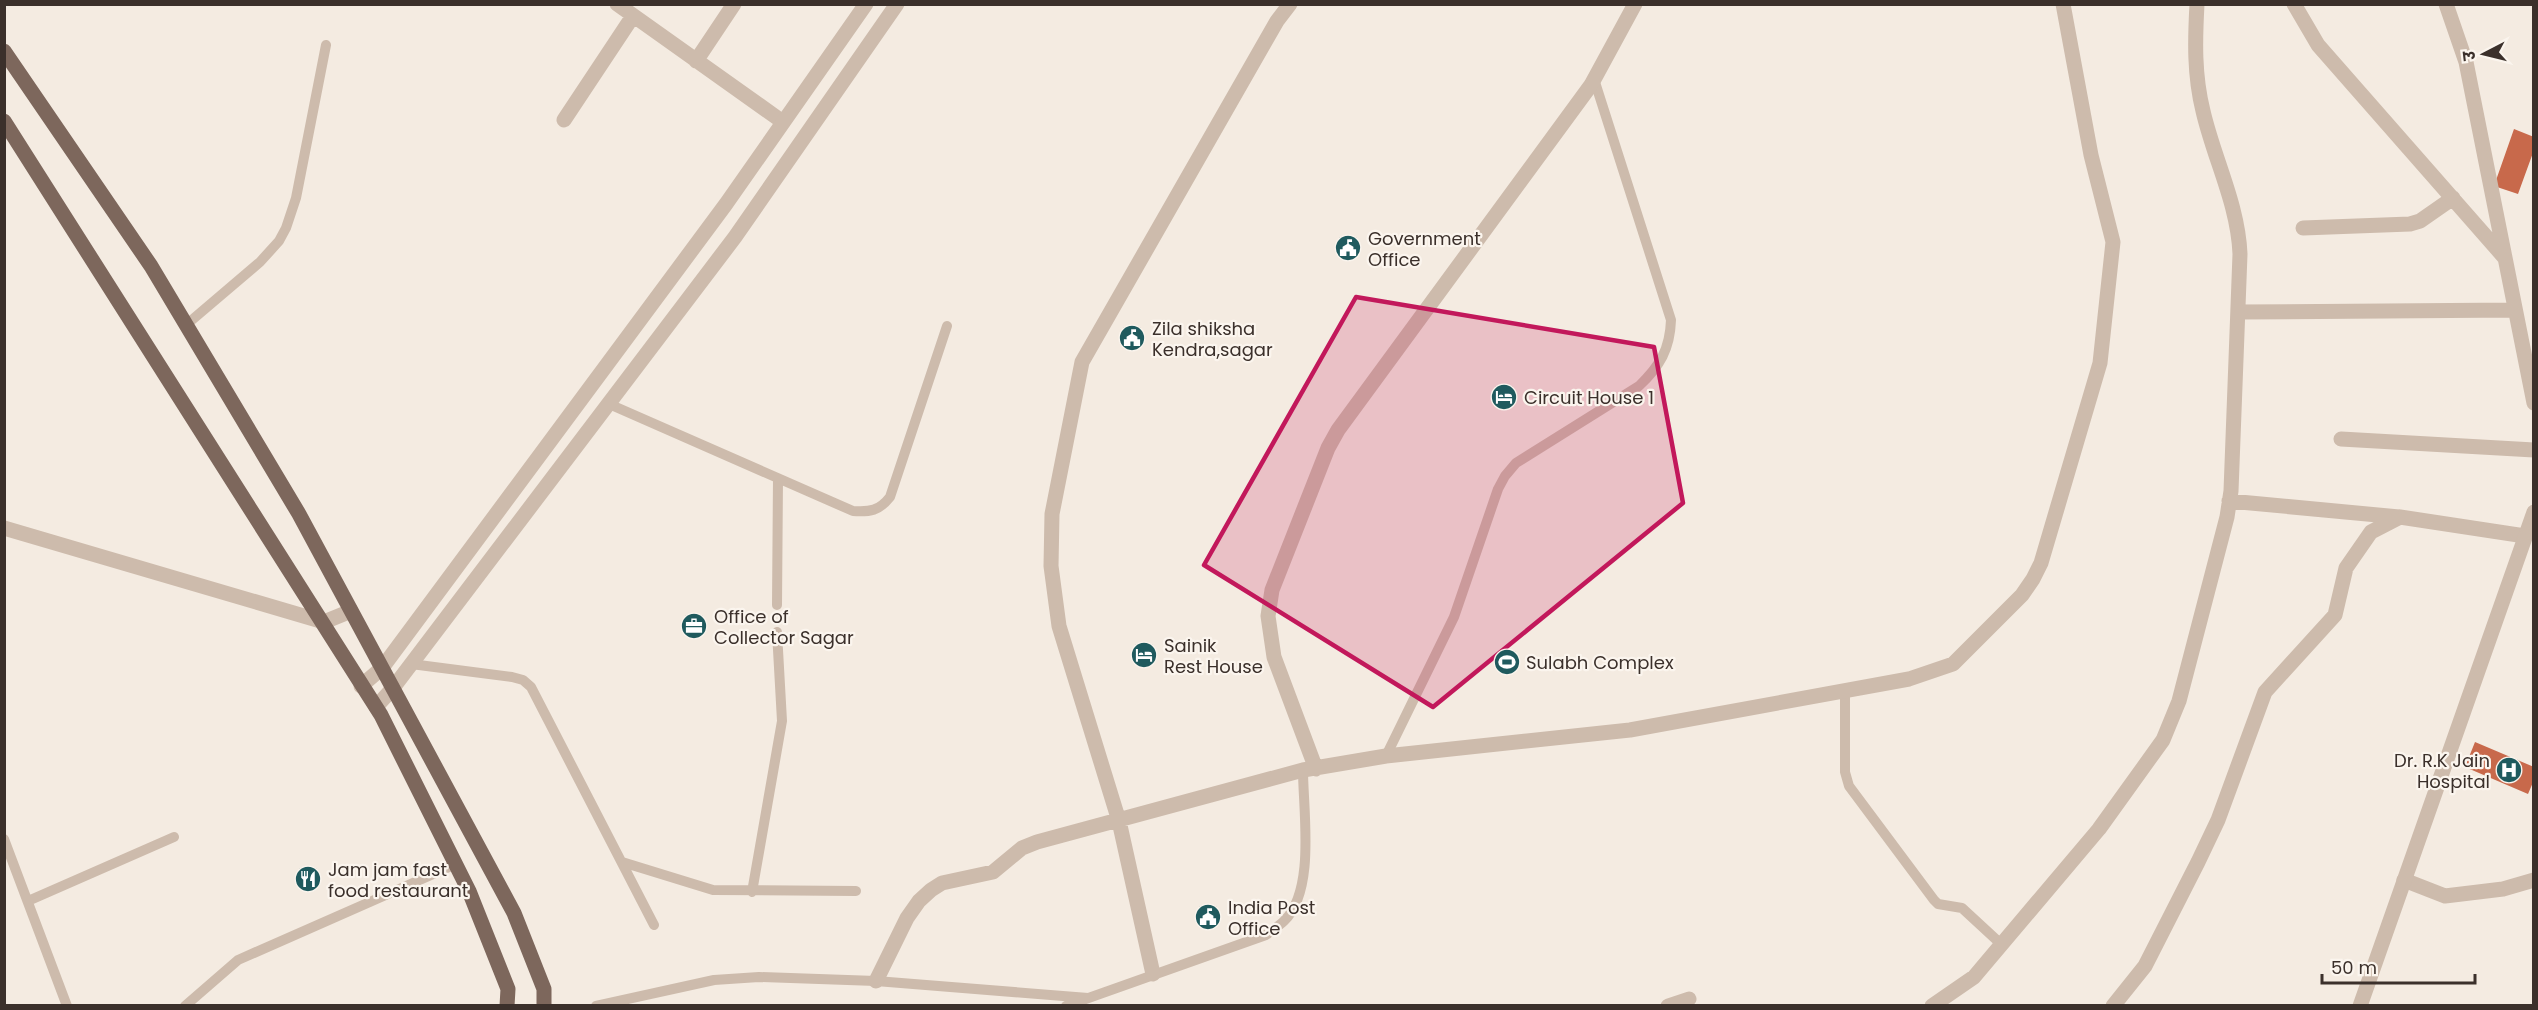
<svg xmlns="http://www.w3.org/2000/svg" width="2538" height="1010" font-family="Poppins,'Noto Sans Devanagari',sans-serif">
<rect width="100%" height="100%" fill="#f4ebe1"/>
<!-- building -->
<path fill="#c8694b" d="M2514,129L2534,137V150L2518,194L2494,186Z
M2475,742L2534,767V780L2528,794L2465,767Z"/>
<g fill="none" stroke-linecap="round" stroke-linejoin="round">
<!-- service -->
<path stroke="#cdbbac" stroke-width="10" d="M186,325L260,262L279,241L286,228L296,198L326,45
M609,404L853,511C870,512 879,511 890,497L947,326
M777,605L778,478
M411,664L512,677L523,680L531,687L654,925
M1845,691V772L1849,786L1934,900L1938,904L1962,908L2001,944
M1386,756L1454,617L1498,489L1505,476L1516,463L1639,386C1660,366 1670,349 1671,320L1594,79
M4,839L67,1006
M622,862L713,890L856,891
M752,892L782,721L777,632
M28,901L174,837
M185,1006L238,960L456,864
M596,1006L714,980L759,977L876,981L1088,998
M1066,1006L1266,935C1272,930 1279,926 1284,921C1316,890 1303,811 1303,770"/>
<!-- minor -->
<path stroke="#cdbbac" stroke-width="15" d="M617,4L783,122
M2294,4L2318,45L2504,257
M2446,4L2466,62L2534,403
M696,61L734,4
M564,120L633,16
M2303,228L2410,224L2420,221L2453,198
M2238,312L2515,310
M2341,439L2534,450
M2229,501L2399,517
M4,528L324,622L351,611
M361,686L382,668
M376,707L393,688
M1316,769L1274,657L1268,616L1272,590L1328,448L1338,430L1591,85L1635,4
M2404,880L2445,896L2503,889L2534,880
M1153,974L1119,821L1059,626L1051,566L1052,514L1082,362L1277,21L1290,4
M876,981L907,918L919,901L931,890L942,883L993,872L1022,848L1037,842L1303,770L1386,756L1630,730L1909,679L1953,664L2022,595L2033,579L2041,563L2100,363L2113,242L2091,155L2063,4
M1668,1006L1689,999
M1932,1006L1974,977L2099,829L2163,740L2179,701L2227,517L2231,491L2240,254C2238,204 2214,159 2203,111C2194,75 2195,40 2197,4
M2113,1006L2145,966L2198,862L2218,820L2265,692L2335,615L2346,568L2371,532L2400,517L2525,536"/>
<!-- tertiary -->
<path stroke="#cdbbac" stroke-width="15" d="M382,668L726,204L866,4
M393,688L735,237L897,4
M2360,1006L2534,512"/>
<!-- primary -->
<path stroke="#7d675c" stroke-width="15" d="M4,51L151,266L299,514L514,913L544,989V1006
M4,121L381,715L469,891L508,989L507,1006"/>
</g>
<!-- marked area -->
<path fill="#c2185b" fill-opacity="0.2" stroke="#c2185b" stroke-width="4.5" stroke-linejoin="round" d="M1356,297L1654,347L1683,503L1433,707L1204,565Z"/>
<!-- icons -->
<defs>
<g id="civic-disc" transform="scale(1.35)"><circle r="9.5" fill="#1f5a5e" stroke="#fbf5ee"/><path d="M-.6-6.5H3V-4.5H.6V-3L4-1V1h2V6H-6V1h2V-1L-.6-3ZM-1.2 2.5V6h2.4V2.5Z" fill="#fff"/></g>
<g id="hotel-disc" transform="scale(1.35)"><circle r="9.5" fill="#1f5a5e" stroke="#fbf5ee"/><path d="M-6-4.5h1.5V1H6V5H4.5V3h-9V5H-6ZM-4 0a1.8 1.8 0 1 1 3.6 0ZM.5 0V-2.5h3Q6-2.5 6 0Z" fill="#fff"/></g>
<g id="office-disc" transform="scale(1.35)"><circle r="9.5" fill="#1f5a5e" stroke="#fbf5ee"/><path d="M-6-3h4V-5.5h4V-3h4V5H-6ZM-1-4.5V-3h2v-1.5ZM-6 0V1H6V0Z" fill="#fff"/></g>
<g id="stadium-disc" transform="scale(1.35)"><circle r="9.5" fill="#1f5a5e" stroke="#fbf5ee"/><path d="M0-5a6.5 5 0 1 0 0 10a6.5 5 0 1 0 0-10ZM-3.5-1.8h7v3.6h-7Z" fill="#fff"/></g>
<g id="hospital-disc" transform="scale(1.35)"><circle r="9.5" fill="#1f5a5e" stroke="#fbf5ee"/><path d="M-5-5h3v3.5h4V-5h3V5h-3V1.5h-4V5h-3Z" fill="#fff"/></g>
<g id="restaurant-disc" transform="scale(1.35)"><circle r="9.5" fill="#1f5a5e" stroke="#fbf5ee"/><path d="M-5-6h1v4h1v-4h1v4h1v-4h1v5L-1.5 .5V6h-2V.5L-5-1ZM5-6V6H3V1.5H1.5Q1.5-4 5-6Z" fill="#fff"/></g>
</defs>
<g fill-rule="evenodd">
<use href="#civic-disc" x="1348" y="248"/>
<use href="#civic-disc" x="1132" y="338"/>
<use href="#hotel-disc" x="1504" y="397"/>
<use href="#office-disc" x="694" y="626"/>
<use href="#hotel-disc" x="1144" y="655"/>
<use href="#stadium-disc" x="1507" y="662"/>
<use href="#hospital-disc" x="2509" y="770"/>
<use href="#restaurant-disc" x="308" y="879"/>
<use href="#civic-disc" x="1208" y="917"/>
</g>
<g text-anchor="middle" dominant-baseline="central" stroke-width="4.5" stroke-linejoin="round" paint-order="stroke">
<!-- poi labels -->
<g font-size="18" fill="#3b302b" stroke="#fbf5ee" text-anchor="start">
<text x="1368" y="238">Government<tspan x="1368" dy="21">Office</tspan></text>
<text x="1152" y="328">Zila shiksha<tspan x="1152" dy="21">Kendra,sagar</tspan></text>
<text x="1524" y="397">Circuit House 1</text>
<text x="714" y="616">Office of<tspan x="714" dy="21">Collector Sagar</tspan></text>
<text x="1164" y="645">Sainik<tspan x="1164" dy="21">Rest House</tspan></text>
<text x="1526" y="662">Sulabh Complex</text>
<text x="2490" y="760" text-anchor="end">Dr. R.K Jain<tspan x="2490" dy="21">Hospital</tspan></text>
<text x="328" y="869">Jam jam fast<tspan x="328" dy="21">food restaurant</tspan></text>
<text x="1228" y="907">India Post<tspan x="1228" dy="21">Office</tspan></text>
</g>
</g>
<!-- border -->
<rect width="2538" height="1010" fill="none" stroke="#3b302b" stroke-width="12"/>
<!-- north arrow -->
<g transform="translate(2484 54) rotate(263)" stroke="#fbf5ee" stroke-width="4.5" paint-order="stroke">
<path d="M0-4.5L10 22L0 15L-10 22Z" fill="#3b302b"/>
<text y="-9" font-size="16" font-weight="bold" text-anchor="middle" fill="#3b302b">उ</text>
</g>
<!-- scale -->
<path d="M2322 974v9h153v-9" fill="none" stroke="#3b302b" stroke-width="3"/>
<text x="2331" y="974" font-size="18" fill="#3b302b" stroke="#fbf5ee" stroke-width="4.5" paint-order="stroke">50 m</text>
</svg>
